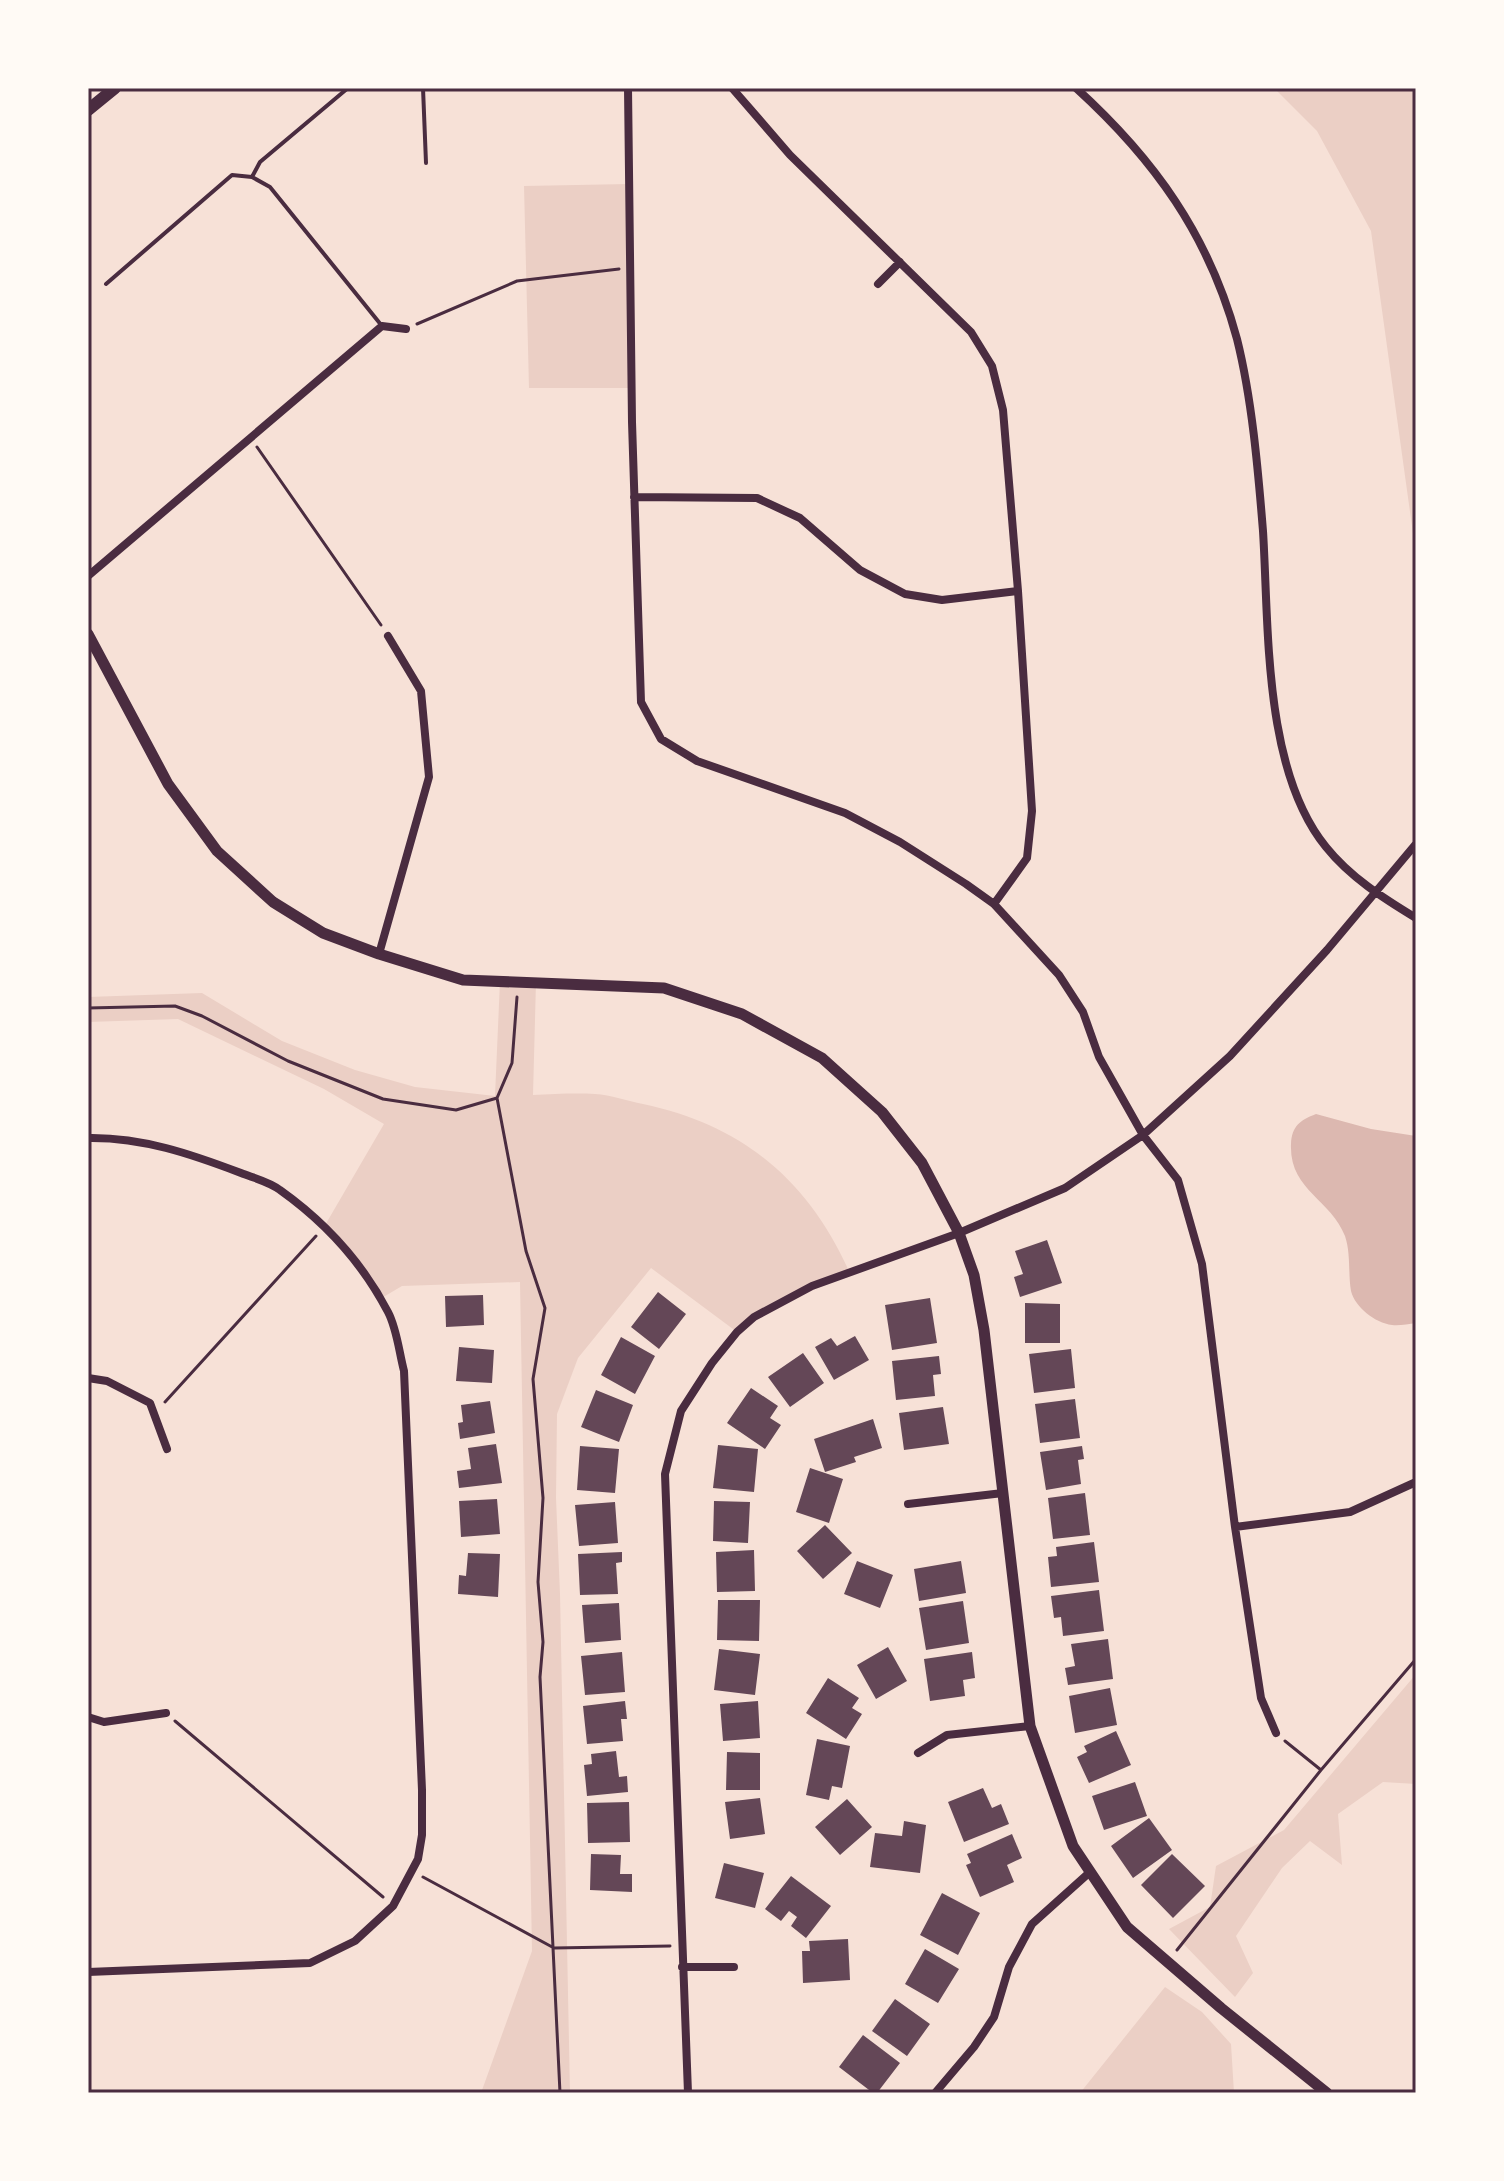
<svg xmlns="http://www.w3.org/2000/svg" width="1504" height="2181" font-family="Roboto,sans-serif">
<rect width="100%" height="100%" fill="#f7e1d7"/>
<!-- green -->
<path fill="#ebcfc5" d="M1274,88H1416V555L1371,231L1317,131Z
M629,184L632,388H529L524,186Z
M500,981L536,982L533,1095C554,1094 575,1093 595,1094C611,1095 627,1101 643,1104C742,1125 807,1179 849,1271L812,1286L737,1332L651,1268L578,1358L557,1414L556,1498L560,1594L570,2093H481L532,1951L520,1282L402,1286L380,1299L324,1227L384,1124L324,1089L178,1019L88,1022V997L202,993L282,1041L355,1070L415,1087L495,1096Z
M1416,1674V1784L1383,1782L1338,1814L1342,1865L1310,1841L1282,1868L1236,1936L1253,1973L1235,1997L1169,1929L1210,1907L1216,1866L1284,1830Z
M1165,1987L1202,2012L1231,2044L1234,2093H1080Z"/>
<!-- water -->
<path fill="#dcb8b0" d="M1316,1114L1371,1129L1416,1136V1323C1408,1324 1399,1326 1392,1325C1375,1323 1355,1307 1351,1291C1348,1274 1351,1254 1345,1236C1331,1199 1289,1190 1291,1144C1292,1126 1300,1120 1316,1114Z"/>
<!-- building -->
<path fill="#644757" d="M1047,1240L1062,1283L1020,1297L1014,1277L1023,1274L1015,1251Z
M658,1292L686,1314L659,1349L631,1327Z
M483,1295L484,1325L446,1327L445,1296Z
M930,1298L937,1343L892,1350L885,1305Z
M1025,1303L1060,1304V1343H1025Z
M855,1336L869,1360L834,1380L815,1347L831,1338L837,1346Z
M621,1337L655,1356L635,1394L601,1375Z
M459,1347L494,1350L492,1383L456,1381Z
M1071,1349L1075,1388L1034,1393L1029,1354Z
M803,1353L824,1383L790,1407L768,1377Z
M939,1356L941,1374L933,1375L935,1396L896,1400L892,1361Z
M751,1388L778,1406L770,1418L781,1425L765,1449L727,1423Z
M596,1390L633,1405L619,1442L581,1427Z
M1075,1399L1080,1438L1040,1443L1035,1404Z
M490,1401L495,1433L460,1439L458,1423L463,1422L461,1405Z
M943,1407L949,1444L904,1450L899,1413Z
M873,1419L882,1448L854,1457L856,1462L825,1472L814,1439Z
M496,1444L502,1483L459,1488L457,1471L471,1469L468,1448Z
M718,1445L758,1449L754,1492L713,1488Z
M580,1446L619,1449L615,1493L577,1490Z
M1082,1446L1084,1459L1078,1460L1081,1484L1046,1490L1040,1452Z
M810,1468L843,1479L829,1523L796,1512Z
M1085,1493L1090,1535L1053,1539L1048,1498Z
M497,1499L500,1534L461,1537L459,1501Z
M714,1501L750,1502L748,1543L713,1541Z
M615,1502L618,1543L579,1546L575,1505Z
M825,1525L852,1553L823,1579L797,1551Z
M1094,1542L1099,1582L1051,1587L1048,1557L1057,1556L1056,1547Z
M754,1550L755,1591L717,1592L716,1552Z
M622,1552V1562L616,1563L618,1594L580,1595L578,1554Z
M468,1553L500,1554L498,1597L458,1594L459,1575L466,1576Z
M857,1561L893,1575L880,1608L844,1594Z
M961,1561L966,1593L919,1601L914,1569Z
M1099,1590L1104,1631L1063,1636L1061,1617L1054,1618L1051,1596Z
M718,1600H760L759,1641L717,1640Z
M963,1601L969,1643L926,1650L919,1608Z
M619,1603L621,1640L585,1643L582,1605Z
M1108,1639L1113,1679L1068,1685L1065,1668L1075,1666L1071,1644Z
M888,1647L907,1681L876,1699L857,1665Z
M719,1649L760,1654L755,1695L714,1690Z
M622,1652L625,1692L585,1695L581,1656Z
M972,1652L975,1678L963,1680L965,1696L930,1701L924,1659Z
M828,1678L859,1698L852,1708L862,1714L846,1739L806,1713Z
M1110,1688L1117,1725L1075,1733L1069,1696Z
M625,1701L627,1719H621L623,1741L587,1744L583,1706Z
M758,1701L760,1738L723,1741L720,1704Z
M1116,1731L1131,1765L1089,1783L1077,1757L1087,1752L1084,1746Z
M817,1739L850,1746L842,1788L832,1786L829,1800L806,1795Z
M616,1751L619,1777L627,1776L628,1792L587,1796L584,1765L592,1764L591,1754Z
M727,1752L760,1753V1790H726Z
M1135,1782L1147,1816L1104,1830L1092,1796Z
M983,1788L992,1808L1001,1804L1009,1824L964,1842L948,1802Z
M760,1798L765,1834L730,1839L725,1802Z
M847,1799L872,1827L840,1855L815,1827Z
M629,1802L630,1842L588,1843L587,1803Z
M1149,1818L1172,1850L1133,1878L1111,1846Z
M904,1821L926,1825L920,1873L870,1867L875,1833L902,1836Z
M1012,1834L1022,1858L1007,1865L1014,1882L980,1897L966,1865L971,1863L967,1854Z
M591,1854L621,1855L620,1874H632V1892L590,1890Z
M1172,1854L1205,1886L1173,1918L1141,1885Z
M724,1863L764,1873L755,1908L715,1898Z
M791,1876L831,1906L806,1938L791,1926L797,1917L789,1911L781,1921L765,1909Z
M942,1893L980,1913L958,1955L920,1935Z
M848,1939L850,1980L803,1983L802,1951H810L809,1941Z
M925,1949L959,1969L938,2003L905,1984Z
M895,1999L930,2024L907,2056L872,2031Z
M863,2035L900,2063L877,2093H873L839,2067Z"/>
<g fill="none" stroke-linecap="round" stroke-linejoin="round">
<!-- path -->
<path stroke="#4a2c40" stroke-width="3" d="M417,324L517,281L619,269
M257,447L381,625
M88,1008L175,1006L202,1016L288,1061L383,1099L456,1110L497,1098L512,1063L517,997
M497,1098L526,1251L545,1308L533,1379L543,1498L538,1582L543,1642L540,1677L560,2093
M165,1402L316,1236
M175,1721L383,1897
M1285,1741L1321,1770
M423,1877L554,1948L670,1946
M1177,1950L1321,1770L1416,1659"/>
<!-- service -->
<path stroke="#4a2c40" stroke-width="4" d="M423,88L426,163
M252,177L260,162L348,88
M106,284L232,175L252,177L270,187L382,326"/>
<!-- minor -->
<path stroke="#4a2c40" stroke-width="8" d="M628,88L632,422L641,702L661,739L697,761L845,813L900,842L966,884L994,904L1059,975L1083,1012L1099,1057L1143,1135L1178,1180L1202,1264L1235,1527L1261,1698L1276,1733
M732,88L790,155L971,332L992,366L1003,410L1018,591L1032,811L1027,858L994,904
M1076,88C1154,159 1209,235 1237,339C1252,399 1258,469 1263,531C1269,626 1263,770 1326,847C1350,877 1383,898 1416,918
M878,284L900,262
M634,497L757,498L800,518L860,570L905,594L942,600L1018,591
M88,576L382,326L406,329
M379,954L429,777L421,691L388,636
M88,1138C142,1137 191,1154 241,1173C254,1178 270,1182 280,1190C325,1222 363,1264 388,1312C397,1329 399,1352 404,1371L422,1790V1835L418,1859L393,1906L355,1941L310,1963L88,1972
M88,1378L107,1381L150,1403L167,1449
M908,1504L1003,1493
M1235,1527L1350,1512L1416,1482
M88,1717L104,1722L166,1713
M918,1753L947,1735L1030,1726
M682,1967H734
M688,2093L665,1474L681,1411L712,1363L737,1332L754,1317L812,1286L959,1233L1065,1188L1143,1135L1230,1056L1327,950L1415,845
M935,2093L974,2047L994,2017L1009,1967L1032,1924L1090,1872"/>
<!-- tertiary -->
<path stroke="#4a2c40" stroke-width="11" d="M88,634L168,784L217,851L273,902L323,933L379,954L463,980L664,988L742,1014L822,1058L882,1112L922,1163L959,1233L974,1275L984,1330L1030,1726L1073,1846L1127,1927L1221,2008L1327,2093"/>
<!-- secondary -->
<path stroke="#4a2c40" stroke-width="12" d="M88,110L115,88"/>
</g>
<!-- border -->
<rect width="1504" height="2181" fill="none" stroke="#fffaf5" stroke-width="180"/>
<rect x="90" y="90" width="1324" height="2001" fill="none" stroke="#4a2c40" stroke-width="3"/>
</svg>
